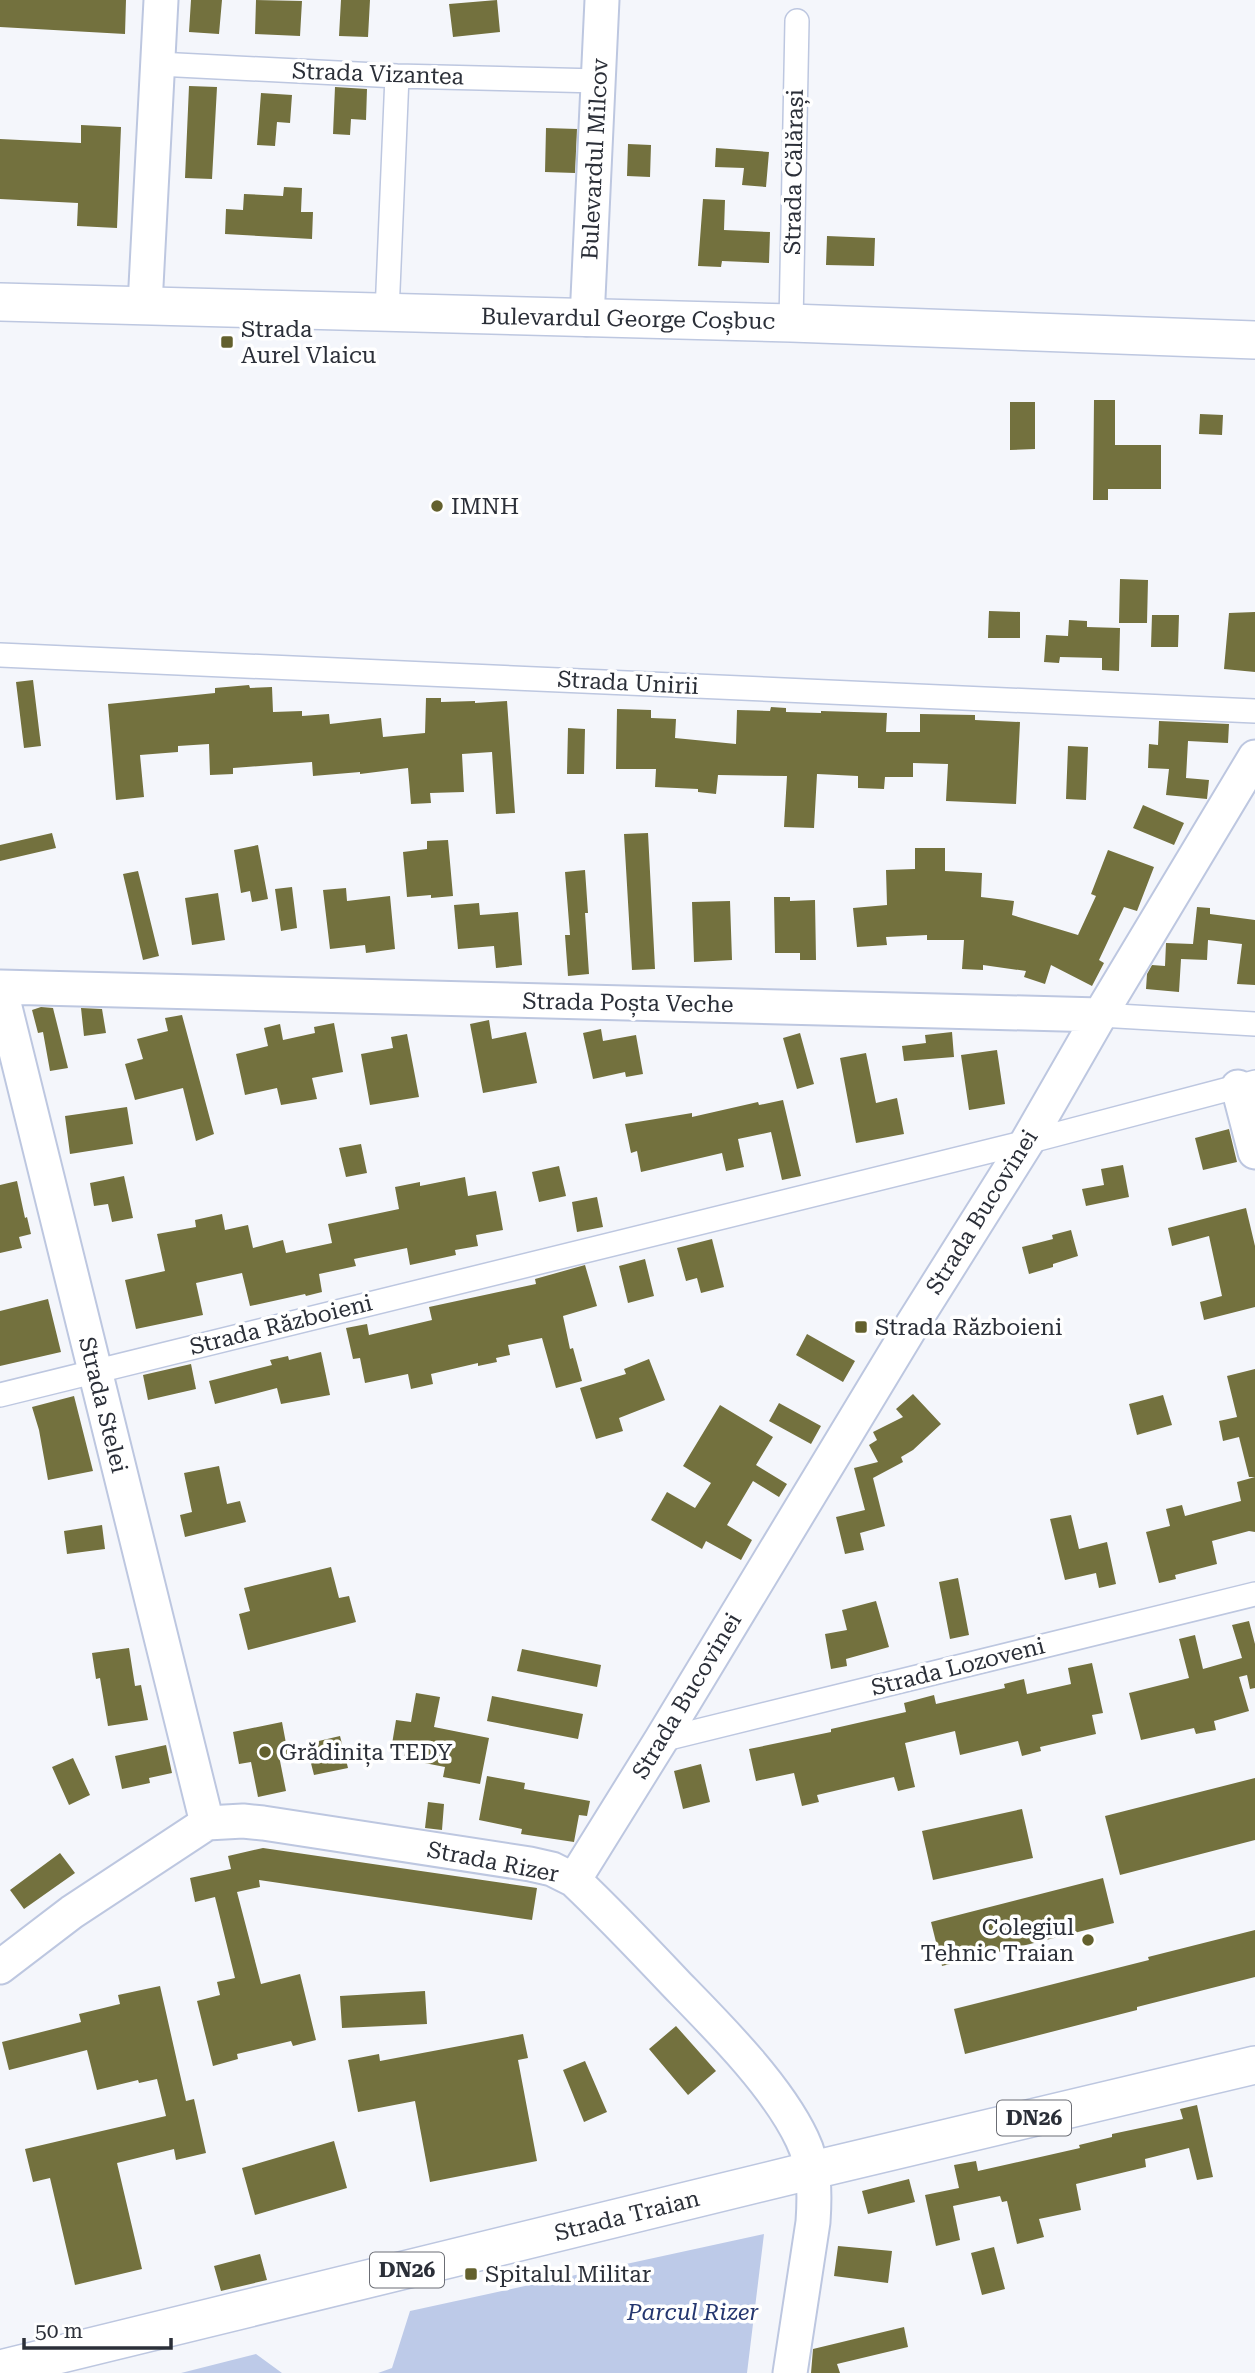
<svg xmlns="http://www.w3.org/2000/svg" width="1255" height="2373" font-family="'Roboto Serif',serif">
<rect width="100%" height="100%" fill="#f4f6fb"/>
<!-- green -->
<path fill="#bdcae8" d="M764,2234L747,2373H378L392,2368L410,2311Z
M256,2354L282,2373H181Z"/>
<!-- building -->
<path fill="#73713e" d="M0,0H126L125,34L0,27Z
M191,0H222L219,34L189,32Z
M256,0L302,1L300,36L255,34Z
M341,0H370L368,37L339,36Z
M497,0L500,32L453,37L449,4Z
M189,86L217,87L212,179L185,178Z
M335,87L367,89L366,120L351,119L350,135L333,134Z
M261,93L292,95L290,123L277,122L275,146L257,145Z
M81,125L121,127L117,228L77,226L78,203L0,199V139L81,143Z
M546,128L577,129L575,173L545,172Z
M628,144L651,145L650,177L627,176Z
M716,148L769,152L766,187L742,185L744,168L715,167Z
M284,187L302,188L301,212H313L312,239L225,234L226,209L243,210L244,194L283,196Z
M703,199L725,200L724,230L770,232L769,263L722,261L721,267L698,266Z
M827,236L875,238L874,266L826,265Z
M1094,400H1115V445H1161V489H1108V500H1093Z
M1010,402H1035V449L1010,450Z
M1200,414L1223,415L1222,435L1199,434Z
M1120,579L1148,580L1147,623H1119Z
M989,611L1020,612V638H988Z
M1255,612V672L1224,669L1229,613Z
M1152,615H1179L1178,647H1151Z
M1069,620L1087,621V627L1120,628L1119,671L1102,670V658L1060,657L1059,663L1044,662L1046,635L1068,636Z
M33,680L41,746L24,748L16,682Z
M249,685L250,688L272,687L273,712L302,711V716L329,714L330,724L381,718L383,737L425,733L426,698H441V702L475,701V703L507,701L515,813L496,814L492,752L462,754L464,792L430,793L431,803L411,804L408,768L360,774V772L313,776L312,762L233,768V774L210,775L209,744L178,746V752L140,755L144,797L116,800L108,704L215,693V688Z
M771,707L786,708V712L821,713V711L887,713L886,732H920V714L975,715V720L1020,722L1016,804L946,801L948,764L913,763V777H885L884,789L858,788V776L817,774L814,828L784,827L787,776L718,775L716,794L698,792V789L655,787L656,769H616L617,709L651,710V718L676,719L675,738L736,744L737,710L770,711Z
M1159,721L1229,724L1228,743L1188,741L1186,778L1209,780L1207,799L1166,795L1169,769L1148,768L1149,744L1158,745Z
M568,728L585,729L584,774H567Z
M1068,746L1088,747L1086,800L1066,799Z
M1143,805L1184,823L1174,845L1133,828Z
M52,833L56,848L0,861V845Z
M648,833L655,969L632,970L624,834Z
M448,840L453,896L431,898V895L407,897L403,852L427,849V841Z
M258,845L268,899L252,902L250,891L241,893L234,850Z
M915,848H945V871L982,873L981,897L1014,901L1012,915L1078,935L1096,896L1091,894L1108,850L1154,867L1137,911L1124,907L1099,960L1104,963L1092,986L1051,965L1045,984L1024,977L1026,971L983,965V970L962,969L964,940H927V935L886,937L887,945L857,947L853,908L887,905L886,870L915,869Z
M585,870L588,913H585L589,974L568,976L565,935H570L565,872Z
M138,871L159,956L143,960L123,874Z
M292,887L297,928L281,931L275,889Z
M346,888L347,901L390,896L395,949L366,953L365,945L330,949L323,890Z
M218,893L225,940L192,945L185,898Z
M774,897H790V901L815,900L816,960H800V953H775Z
M730,901L732,960L694,962L692,902Z
M479,903L480,915L518,912L522,965L496,968L494,946L458,949L454,905Z
M1197,907L1210,908V914L1255,920V985L1237,984L1242,944L1208,940L1207,960L1181,959L1179,992L1146,989L1147,974L1152,965L1165,966L1166,943L1193,944Z
M41,1007L53,1008L68,1068L50,1071L43,1032L38,1033L32,1010Z
M81,1008L102,1009L106,1033L84,1036Z
M182,1015L214,1134L196,1141L183,1088L135,1100L125,1064L143,1059L137,1039L168,1031L165,1018Z
M489,1020L492,1039L526,1032L537,1083L483,1093L470,1024Z
M334,1023L343,1072L312,1078L317,1099L281,1105L277,1088L245,1095L236,1054L268,1046L264,1028L280,1024L283,1040L315,1033L314,1027Z
M601,1029L603,1041L636,1035L643,1074L626,1077L625,1072L593,1079L583,1033Z
M952,1032L954,1057L904,1061L902,1046L926,1043L925,1035Z
M800,1033L814,1084L797,1089L783,1038Z
M407,1034L419,1097L370,1105L361,1054L393,1048L391,1037Z
M997,1050L1005,1104L969,1110L961,1055Z
M866,1053L876,1103L897,1098L904,1134L856,1143L840,1058Z
M783,1100L801,1176L782,1180L771,1132L738,1139L744,1167L726,1171L722,1153L641,1172L637,1151L631,1153L625,1124L692,1113V1117L758,1102L759,1105Z
M127,1107L133,1144L70,1154L65,1116Z
M1229,1129L1237,1162L1203,1170L1195,1138Z
M361,1144L367,1173L346,1177L339,1148Z
M1123,1165L1129,1197L1086,1206L1082,1189L1104,1185L1101,1169Z
M559,1166L566,1196L539,1202L532,1172Z
M124,1176L133,1218L112,1222L108,1204L94,1206L90,1183Z
M465,1177L468,1196L496,1191L503,1230L476,1235L478,1246L455,1250L456,1255L410,1265L407,1248L354,1259L356,1266L319,1274L322,1292L306,1296L305,1294L250,1306L242,1273L196,1283L203,1315L136,1329L125,1280L165,1271L157,1234L196,1227L195,1220L222,1214L225,1230L248,1225L253,1248L283,1240L286,1253L332,1243L328,1224L399,1209L395,1187L420,1182V1186Z
M17,1181L25,1218L27,1217L31,1234L19,1237L22,1248L0,1253V1185Z
M597,1197L603,1227L577,1232L572,1202Z
M1246,1208L1255,1246V1307L1204,1320L1200,1302L1222,1296L1209,1236L1172,1246L1168,1228Z
M1071,1230L1078,1256L1053,1264V1267L1029,1274L1022,1247L1053,1239L1052,1235Z
M712,1239L724,1287L701,1293L697,1278L686,1281L677,1248Z
M645,1259L654,1296L628,1303L619,1266Z
M585,1265L597,1306L563,1316L570,1349L573,1348L582,1381L556,1388L542,1338L508,1345L510,1355L496,1358L497,1362L478,1366V1363L431,1374L433,1384L411,1389L408,1374L365,1383L360,1358L353,1359L346,1328L367,1324L369,1335L432,1320L429,1307L536,1284L535,1279Z
M48,1299L61,1352L0,1366V1311Z
M807,1334L855,1361L843,1382L796,1355Z
M321,1352L330,1395L281,1404L277,1388L215,1404L209,1381L272,1365L270,1360L288,1356L289,1360Z
M649,1359L665,1400L619,1418L623,1431L596,1439L580,1388L626,1374L624,1369Z
M191,1364L196,1389L148,1400L143,1375Z
M1255,1369V1477H1249L1239,1437L1223,1441L1219,1421L1237,1417L1227,1376Z
M913,1394L941,1424L913,1450L901,1457L903,1462L873,1478L885,1526L860,1533L864,1550L845,1554L836,1517L865,1510L854,1468L878,1462L869,1445L877,1440L873,1432L903,1417L896,1409Z
M1163,1395L1172,1425L1137,1435L1129,1404Z
M74,1396L93,1471L48,1480L39,1430L32,1407Z
M779,1403L821,1426L811,1444L769,1421Z
M720,1405L773,1437L756,1465L787,1484L779,1497L753,1481L727,1525L752,1540L741,1560L706,1541L702,1549L651,1520L667,1492L695,1508L711,1483L683,1466Z
M219,1466L227,1504L240,1501L246,1522L185,1537L180,1515L192,1512L184,1473Z
M1255,1477V1532L1249,1531L1212,1541L1217,1564L1175,1575L1176,1579L1159,1583L1146,1532L1170,1526L1166,1509L1182,1505L1185,1516L1241,1501L1237,1482Z
M1071,1515L1079,1549L1107,1542L1116,1584L1099,1588L1096,1573L1065,1580L1050,1519Z
M102,1525L105,1549L67,1554L64,1531Z
M331,1567L339,1598L349,1596L356,1622L248,1650L239,1614L250,1611L244,1588Z
M958,1578L969,1635L950,1639L939,1582Z
M876,1601L889,1647L846,1659L847,1666L831,1669L825,1634L847,1630L842,1610Z
M1249,1621L1255,1644V1688L1250,1689L1247,1675L1239,1677L1249,1711L1214,1721L1216,1730L1196,1734L1194,1728L1141,1740L1129,1693L1189,1678L1179,1639L1195,1635L1203,1669L1242,1658L1232,1625Z
M129,1648L135,1686L141,1685L148,1720L108,1726L100,1678L96,1679L92,1653Z
M522,1649L601,1665L597,1687L517,1671Z
M1092,1663L1103,1713L1092,1715L1096,1734L1040,1747L1041,1751L1022,1756L1018,1741L960,1755L955,1731L905,1743L915,1787L898,1791L894,1777L817,1795L819,1802L802,1806L794,1773L756,1781L749,1749L831,1732V1729L906,1712L904,1703L934,1695L936,1704L1005,1688L1004,1684L1024,1679L1027,1694L1071,1684L1068,1668Z
M416,1693L440,1697L434,1727L489,1738L480,1784L443,1777L445,1767L404,1759L406,1747L392,1744L396,1720L411,1722Z
M492,1696L583,1714L578,1739L487,1721Z
M282,1722L288,1754L279,1756L286,1791L258,1797L251,1762L239,1764L233,1732Z
M340,1736L348,1768L314,1775L306,1744Z
M166,1745L172,1773L149,1778L150,1783L122,1789L115,1756Z
M73,1758L90,1795L69,1805L52,1767Z
M701,1764L710,1802L683,1809L674,1771Z
M487,1776L525,1783L524,1789L590,1801L587,1816L579,1815L574,1842L521,1834L522,1829L479,1820Z
M1255,1778V1840L1120,1875L1105,1816Z
M428,1802L444,1804L442,1830L425,1828Z
M1022,1809L1033,1858L933,1880L922,1831Z
M263,1848L537,1888L532,1920L259,1880L260,1887L237,1892L261,1984L300,1974L316,2040L293,2046L291,2041L237,2054L238,2059L213,2066L197,2001L220,1995L217,1982L235,1978L215,1897L195,1902L190,1878L231,1869L228,1856Z
M60,1853L75,1873L24,1909L10,1890Z
M1103,1878L1114,1923L942,1966L931,1922Z
M1255,1930V1977L1137,2007V2010L965,2054L954,2009L1149,1960L1148,1957Z
M160,1986L186,2101L194,2099L206,2153L176,2160L174,2149L117,2163L142,2269L75,2285L50,2178L33,2182L25,2149L166,2116L157,2079L139,2083L138,2080L97,2090L87,2050L9,2070L2,2042L81,2022L79,2014L120,2004L118,1995Z
M425,1991L427,2024L342,2028L340,1996Z
M676,2026L716,2071L688,2095L649,2049Z
M523,2034L528,2058L518,2060L537,2161L430,2182L415,2101L358,2112L348,2060L379,2054L380,2061Z
M585,2061L607,2112L584,2122L563,2070Z
M1197,2105L1213,2177L1197,2180L1189,2148L1145,2159L1146,2167L1076,2184L1081,2210L1039,2219L1044,2237L1017,2244L1007,2201L1002,2202L1000,2196L953,2206L960,2240L936,2246L925,2195L959,2188L954,2165L976,2161L978,2171L1080,2148L1079,2145L1112,2137V2134L1183,2119L1180,2109Z
M334,2141L347,2188L255,2215L242,2168Z
M909,2179L915,2202L868,2214L862,2191Z
M838,2246L892,2251L888,2283L834,2276Z
M994,2247L1005,2289L982,2295L971,2253Z
M260,2254L267,2280L221,2291L214,2266Z
M904,2327L908,2347L837,2364L840,2373H811L813,2349Z"/>
<g fill="none" stroke-linecap="round" stroke-linejoin="round">
<!-- street casing -->
<g stroke="#bdc7e0" stroke-width="26">
<path id="street" d="M158,64L397,76L599,81
M387,313L397,76
M791,323L797,21
M0,655L1255,711
M1100,1015L1255,1024
M0,1395L1027,1142L1255,1082
M661,1740L1255,1594"/>
</g>
<!-- secondary casing -->
<g stroke="#bdc7e0" stroke-width="37">
<path id="secondary" d="M145,305L161,0
M587,319L602,0
M0,987L1100,1015
M0,987L207,1823
M1238,1087L1255,1152
M574,1880L661,1740L912,1325L1027,1142L1100,1015L1255,757
M0,1967L72,1912L207,1823L243,1821L263,1823L530,1864L552,1869L574,1880C610,1914 644,1950 678,1986C719,2028 777,2086 802,2139C815,2166 815,2193 813,2222L790,2373"/>
</g>
<!-- primary casing -->
<g stroke="#bdc7e0" stroke-width="40">
<path id="primary" d="M0,302L791,323L1255,340
M0,2369L813,2170L1255,2065"/>
</g>
<!-- street -->
<use href="#street" stroke="#fff" stroke-width="23"/>
<!-- secondary -->
<use href="#secondary" stroke="#fff" stroke-width="33"/>
<!-- primary -->
<use href="#primary" stroke="#fff" stroke-width="37"/>
</g>
<!-- markers -->
<g fill="#63602d" stroke="#fff" stroke-width="2.5">
<rect x="220" y="335" width="14" height="14" rx="3.5"/>
<circle cx="437" cy="506" r="7"/>
<rect x="854" y="1320" width="14" height="14" rx="3.5"/>
<circle cx="265" cy="1752" r="7"/>
<circle cx="1088" cy="1940" r="7"/>
<rect x="464" y="2267" width="14" height="14" rx="3.5"/>
</g>
<g text-anchor="middle" dominant-baseline="central" stroke-width="7" stroke-linejoin="round" paint-order="stroke">
<!-- shield labels -->
<g fill="#fff" stroke="#6b6d74" stroke-width="2">
<rect x="997" y="2100.5" width="74" height="35" rx="5"/>
<rect x="370" y="2252.5" width="74" height="35" rx="5"/>
</g>
<g font-size="21" font-weight="bold" fill="#2b2f38">
<text x="1034" y="2118">DN26</text>
<text x="407" y="2270">DN26</text>
</g>
<!-- street labels -->
<g font-size="23" fill="#2b2f38" stroke="#fff">
<text transform="translate(378 74) rotate(2)">Strada Vizantea</text>
<text transform="translate(595 159) rotate(-87)">Bulevardul Milcov</text>
<text transform="translate(794 172) rotate(-89)">Strada Călărași</text>
<text transform="translate(628 319) rotate(1)">Bulevardul George Coșbuc</text>
<text transform="translate(628 683) rotate(3)">Strada Unirii</text>
<text transform="translate(628 1003) rotate(1)">Strada Poșta Veche</text>
<text transform="translate(982 1212) rotate(-58)">Strada Bucovinei</text>
<text transform="translate(281 1325) rotate(-14)">Strada Războieni</text>
<text transform="translate(103 1405) rotate(76)">Strada Stelei</text>
<text transform="translate(958 1667) rotate(-14)">Strada Lozoveni</text>
<text transform="translate(687 1696) rotate(-59)">Strada Bucovinei</text>
<text transform="translate(493 1862) rotate(11)">Strada Rizer</text>
<text transform="translate(627 2216) rotate(-14)">Strada Traian</text>
</g>
<!-- poi labels -->
<g font-size="23" fill="#2b2f38" stroke="#fff" text-anchor="start">
<text x="241" y="329">Strada<tspan x="241" dy="26">Aurel Vlaicu</tspan></text>
<text x="451" y="506">IMNH</text>
<text x="875" y="1327">Strada Războieni</text>
<text x="279" y="1752">Grădinița TEDY</text>
<text x="1074" y="1927" text-anchor="end">Colegiul<tspan x="1074" dy="26">Tehnic Traian</tspan></text>
<text x="485" y="2274">Spitalul Militar</text>
</g>
<!-- park labels -->
<g font-size="23" font-style="italic" fill="#24366f" stroke="#fff">
<text x="693" y="2312">Parcul Rizer</text>
</g>
</g>
<!-- scale -->
<path d="M24 2338v10h147v-10" fill="none" stroke="#2b2f38" stroke-width="3.5"/>
<text x="35" y="2338" font-size="21" fill="#2b2f38" stroke="#ffffff" stroke-width="5" paint-order="stroke">50 m</text>
</svg>
